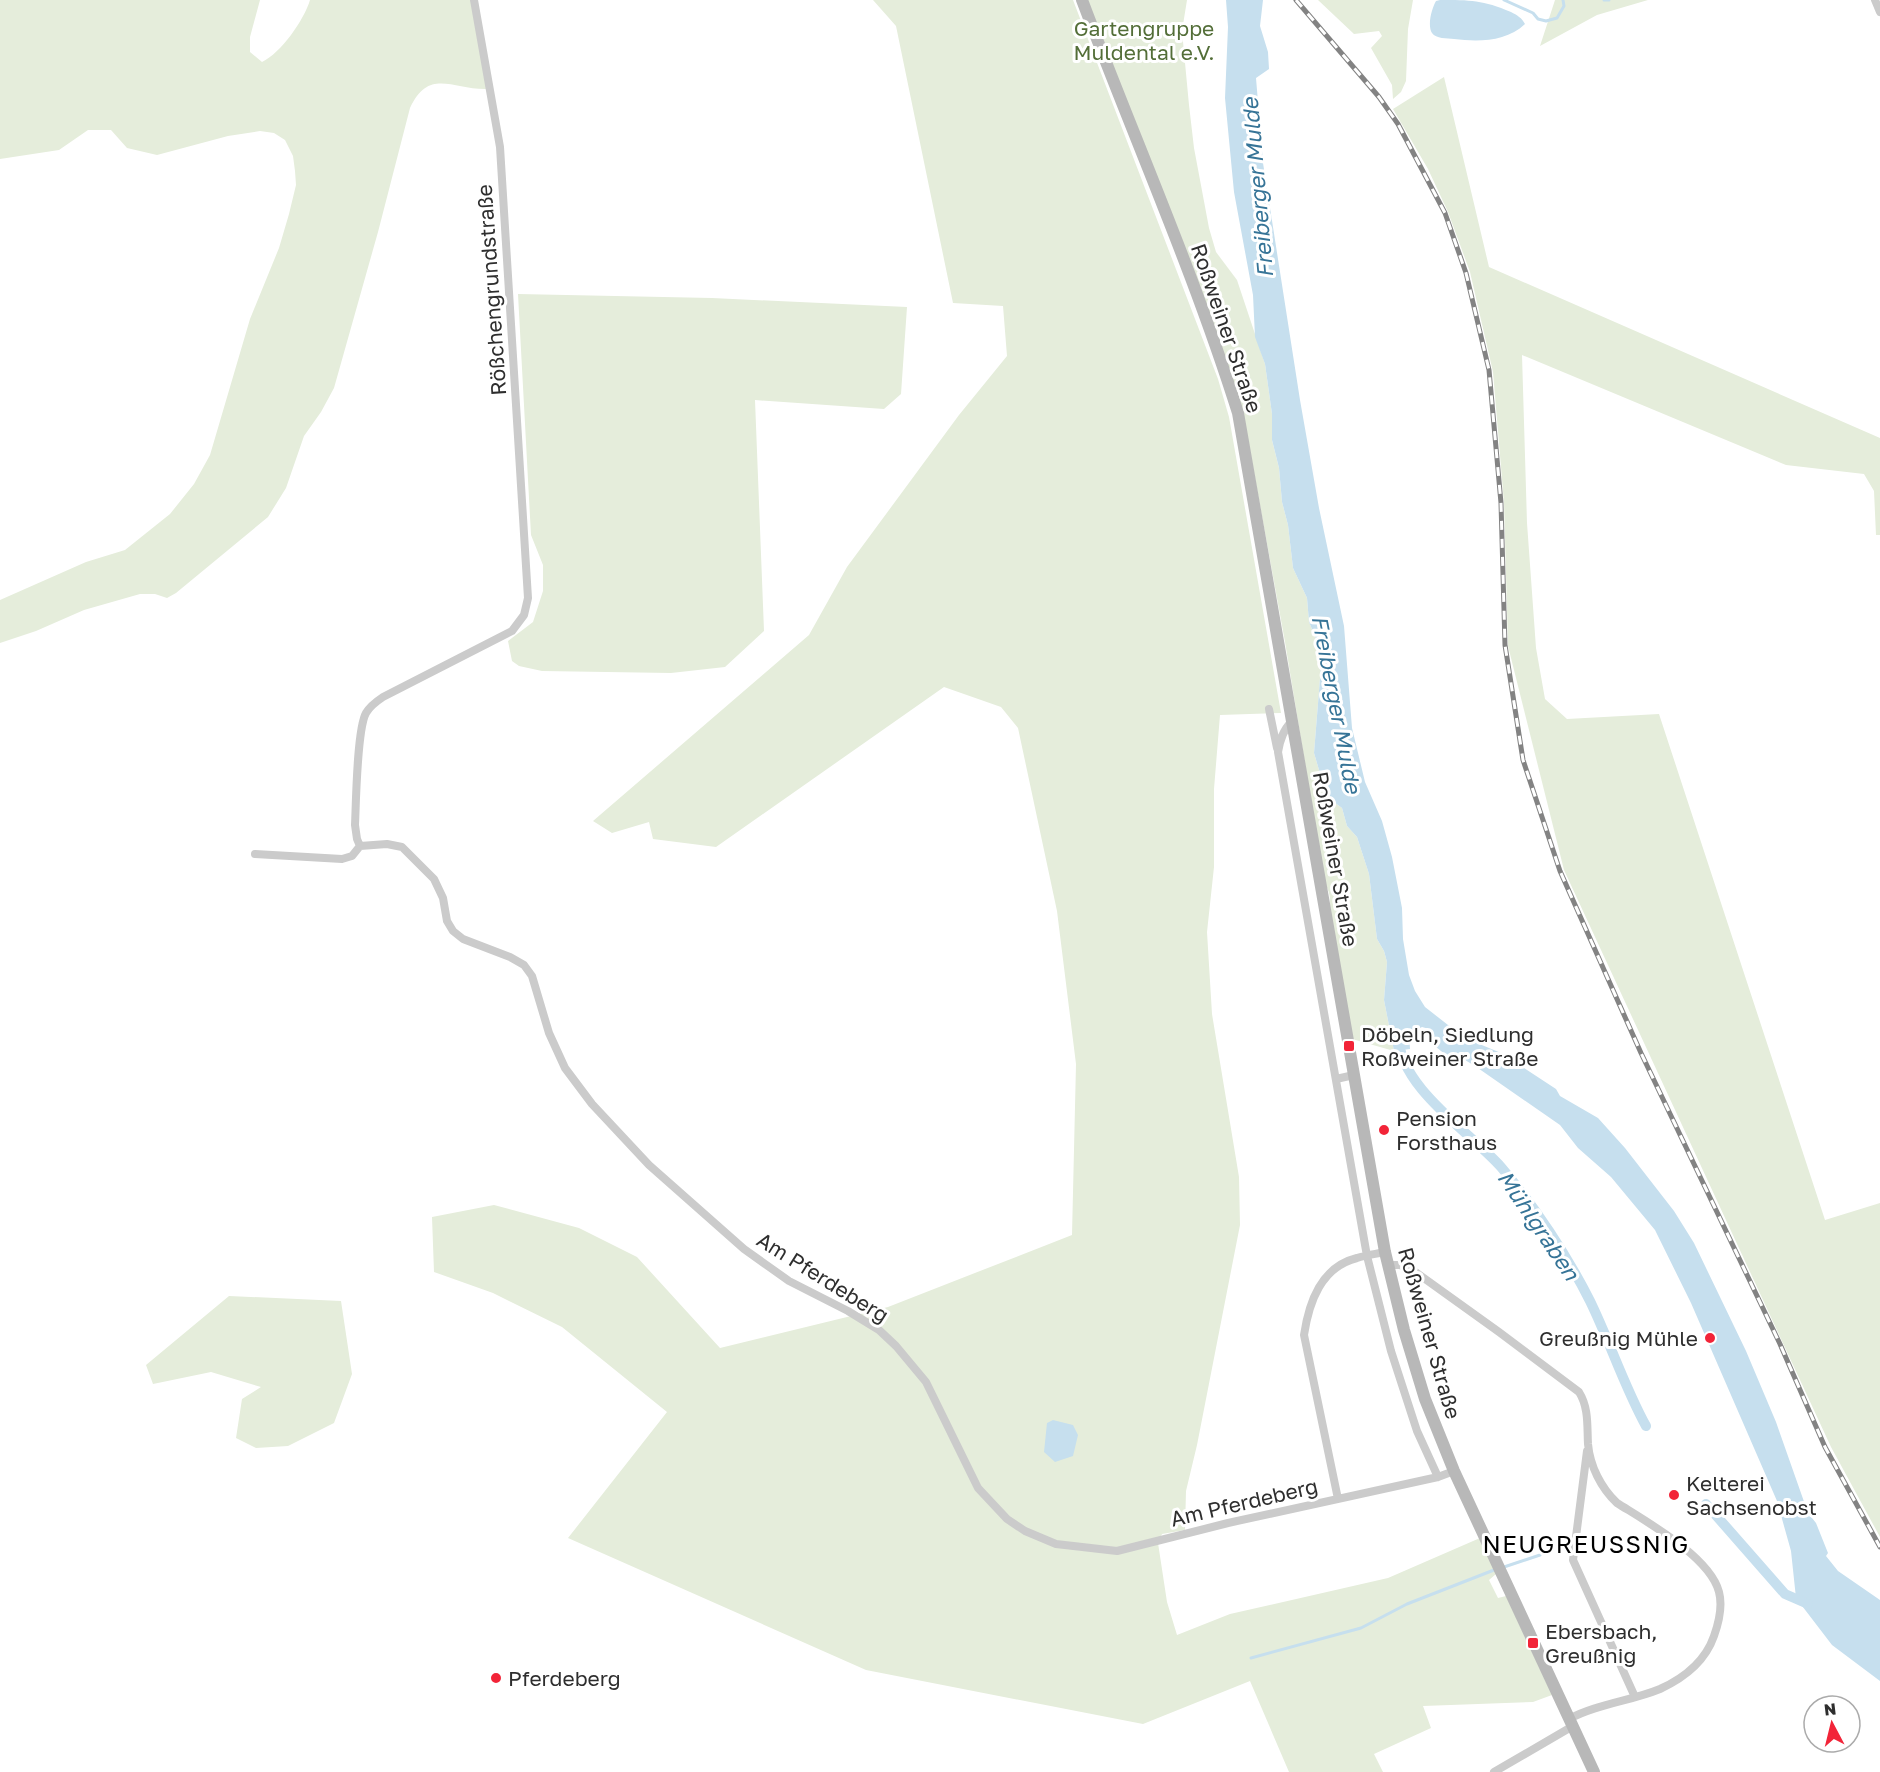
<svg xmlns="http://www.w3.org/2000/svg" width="1880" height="1772" font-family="'Golos Text',sans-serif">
<rect width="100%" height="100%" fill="#fff"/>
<!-- green -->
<path fill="#e5eddb" d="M0,0H260L250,37V52L262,62C281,53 304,20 310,0H471L487,89C453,90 429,67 410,108L378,232L334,388L321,412L304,436L286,488L268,517L176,593L167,598L155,594H140L84,610L36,631L0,643V600L86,562L125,550L170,514L194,484L210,455L250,319L279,248L289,214L296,185L295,171L293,156L285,140L274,133L260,131L228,136L157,155L127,148L111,130H88L59,150L0,159Z
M873,0H1073L1218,379L1229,417L1281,713L1220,715L1214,789V867L1207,932L1212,1014L1239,1177L1240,1225L1197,1445L1186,1491L1185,1530L1162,1534L1158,1543L1167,1602L1177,1635L1230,1614L1388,1578L1480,1538L1496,1574L1489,1580L1498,1598L1506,1596L1552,1695L1533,1702L1423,1706L1431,1728L1374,1754L1383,1772H1289L1250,1681L1143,1724L866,1670L568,1538L667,1412L562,1327L493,1293L434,1272L432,1217L494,1205L579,1228L637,1257L720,1348L888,1307L1072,1235L1076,1064L1057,911L1018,728L1001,707L944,687L716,847L653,839L649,822L612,833L593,821L809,635L847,567L959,415L1007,356L1003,306L953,303L896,26Z
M1087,0H1187L1182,31L1189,105L1194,148L1209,228L1216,252L1237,280L1265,364L1272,414V440L1279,468L1282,502L1288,525L1293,568L1307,598L1309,622L1317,641L1321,666L1314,753L1327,797L1342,808L1347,826L1357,837L1369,874L1377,939L1384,951L1387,962L1384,1000L1394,1051L1352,1039L1329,907C1331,900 1330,891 1325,885L1285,642L1243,412Z
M1318,0H1413L1408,29L1406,81L1401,92L1393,99L1392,85L1371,48L1382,36L1379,31L1354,34Z
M1555,0H1648L1597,15L1540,46Z
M1444,77L1489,267L1880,438V535H1876L1874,491L1864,474L1786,465L1522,355L1527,523L1536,648L1545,699L1567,719L1659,714L1825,1220L1880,1203V1537L1831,1447L1564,870L1508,646L1504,503L1493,372L1470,272L1448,212L1428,169L1393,109Z
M518,294L712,298L907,307L901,394L884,409L755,400L764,631L725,667L671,673L542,671L519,666L512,661L508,641L533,622L543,591V565L531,535Z
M229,1296L341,1301L352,1374L334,1423L288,1446L256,1448L236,1438L242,1399L261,1387L211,1372L153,1384L146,1365Z"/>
<!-- water -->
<path fill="#c6dfee" d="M1226,0H1263L1260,26L1268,52L1269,69L1256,78L1263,163L1300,400L1319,508L1344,626L1352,728L1365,782L1382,821L1392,857L1402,908L1403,939L1409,975L1415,991L1425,1007L1448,1025L1477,1043L1501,1053L1556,1089L1560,1096L1598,1118L1625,1148L1674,1211L1694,1243L1746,1351L1776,1422L1808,1513L1816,1523L1828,1553L1826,1556L1838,1571L1880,1600V1681L1832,1645L1796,1598L1791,1551L1777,1501L1691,1303L1655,1230L1611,1177L1578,1148L1560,1125L1475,1066L1460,1057L1446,1055L1436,1047L1429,1029L1422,1027L1409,1034L1410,1049L1394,1051L1384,1000L1387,962L1384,951L1377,939L1369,874L1357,837L1347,826L1342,808L1327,797L1314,753L1321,666L1317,641L1309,622L1307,598L1293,568L1288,525L1282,502L1279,468L1272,440V414L1265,364L1255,337L1253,295L1234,192L1225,98L1228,27Z
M1440,0C1470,0 1483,0 1511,12C1517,15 1522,18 1525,24C1506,42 1478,42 1454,39C1447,38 1436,39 1432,33C1427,25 1432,8 1436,1Z
M1053,1420L1073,1425L1078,1435L1073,1456L1055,1462L1044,1452L1047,1423Z"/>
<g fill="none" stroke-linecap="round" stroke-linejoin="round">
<!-- stream -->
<path stroke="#c6dfee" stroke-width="3" d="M1504,0L1533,13L1538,19L1546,21L1557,18L1564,6L1563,0
M1604,0H1609
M1504,1567L1540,1555
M1251,1658L1361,1628L1407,1604L1494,1570"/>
<!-- canal -->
<path stroke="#c6dfee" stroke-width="10" d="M1399,1037C1398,1086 1471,1133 1501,1167C1533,1204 1568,1257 1590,1301C1610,1342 1624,1386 1646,1426
M1706,1504L1785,1594L1808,1604"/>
<!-- minor -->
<path stroke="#cbcbcb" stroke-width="8" d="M1875,0L1880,12
M1269,709L1277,748
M1292,721C1283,730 1280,740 1278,752L1367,1256L1391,1351L1417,1431L1438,1477
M360,846L357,839L355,825C356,803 357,729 366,713C370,706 377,701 383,697L512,631L524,615L528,598L500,147L474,0
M255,854L342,859L352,856L360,846L387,844L402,847L434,879L443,898L447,921L453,931L463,939L510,957L524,965L532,976L549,1033L565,1068L592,1104L649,1165L744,1249L789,1281L848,1311L879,1330L896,1346L926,1382L978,1488L1007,1519L1025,1531L1056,1544L1117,1551L1228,1523L1438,1477L1454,1471
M1336,1079L1354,1075
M1388,1265H1400L1414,1271L1499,1332L1579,1392C1589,1408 1587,1426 1588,1444C1590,1466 1601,1488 1617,1503C1647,1522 1710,1557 1719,1592C1723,1607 1719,1622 1714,1636C1705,1662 1684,1678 1660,1689C1631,1701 1597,1704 1569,1719
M1587,1451L1573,1560L1635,1697
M1338,1499L1304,1335C1309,1302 1321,1267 1357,1258C1366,1255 1376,1254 1385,1252
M1494,1772L1573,1726"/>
<!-- secondary -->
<path stroke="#b8b8b8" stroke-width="12" d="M1082,0C1134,138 1194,273 1238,413L1385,1252L1404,1330L1425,1399L1454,1471L1594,1772"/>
<!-- rail casing -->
<g stroke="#838383" stroke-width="5">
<path id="rail" d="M1296,0L1379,97L1398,124L1445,213L1466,273L1489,370L1501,503L1505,645L1523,760L1560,871L1641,1053L1780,1344L1825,1447L1880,1547"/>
</g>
<!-- rail -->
<use href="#rail" stroke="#fff" stroke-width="3" stroke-dasharray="9" stroke-linecap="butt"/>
</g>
<!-- markers -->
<g fill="#f22438" stroke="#fff" stroke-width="2">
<rect x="1343" y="1040" width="12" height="12" rx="3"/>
<circle cx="1384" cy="1130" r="6"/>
<circle cx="1710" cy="1338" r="6"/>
<circle cx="1674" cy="1495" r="6"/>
<rect x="1527" y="1637" width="12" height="12" rx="3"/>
<circle cx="496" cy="1678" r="6"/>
</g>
<g text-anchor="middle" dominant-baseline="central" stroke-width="6" stroke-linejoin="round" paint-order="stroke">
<!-- park labels -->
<g font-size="21" fill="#536e38" stroke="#fff">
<text x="1144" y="28">Gartengruppe<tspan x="1144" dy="24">Muldental e.V.</tspan></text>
</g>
<!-- street labels -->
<g font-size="21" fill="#2e2e2e" stroke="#fff">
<text transform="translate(491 290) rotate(-94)">Rößchengrundstraße</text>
<text transform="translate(1227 328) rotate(71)">Roßweiner Straße</text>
<text transform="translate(1336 859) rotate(80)">Roßweiner Straße</text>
<text transform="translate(823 1277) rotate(32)">Am Pferdeberg</text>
<text transform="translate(1430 1333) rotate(74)">Roßweiner Straße</text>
<text transform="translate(1244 1502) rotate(-13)">Am Pferdeberg</text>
</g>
<!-- poi labels -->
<g font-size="21" fill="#2e2e2e" stroke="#fff" text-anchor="start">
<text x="1361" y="1034">Döbeln, Siedlung<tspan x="1361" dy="24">Roßweiner Straße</tspan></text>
<text x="1396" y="1118">Pension<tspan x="1396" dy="24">Forsthaus</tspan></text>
<text x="1698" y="1338" text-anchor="end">Greußnig Mühle</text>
<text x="1686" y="1483">Kelterei<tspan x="1686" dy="24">Sachsenobst</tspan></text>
<text x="1545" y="1631">Ebersbach,<tspan x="1545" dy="24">Greußnig</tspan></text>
<text x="508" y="1678">Pferdeberg</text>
</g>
<!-- water labels -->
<g font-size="22" font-style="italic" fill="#367497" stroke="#fff">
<text transform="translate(1257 188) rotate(-95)">Freiberger Mulde</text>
<text transform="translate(1337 704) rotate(79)">Freiberger Mulde</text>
<text transform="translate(1539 1225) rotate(56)">Mühlgraben</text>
</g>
<!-- quarter labels -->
<g font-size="24" letter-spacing="1.5" fill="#000" stroke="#fff">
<text x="1586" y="1543">NEUGREUSSNIG</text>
</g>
</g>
<!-- north arrow -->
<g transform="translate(1832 1724) rotate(353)"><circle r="28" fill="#ffffff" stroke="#ababab" stroke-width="1.5"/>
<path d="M0-4.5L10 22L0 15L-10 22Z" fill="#f22438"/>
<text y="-9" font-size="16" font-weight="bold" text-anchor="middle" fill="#2e2e2e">N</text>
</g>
</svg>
